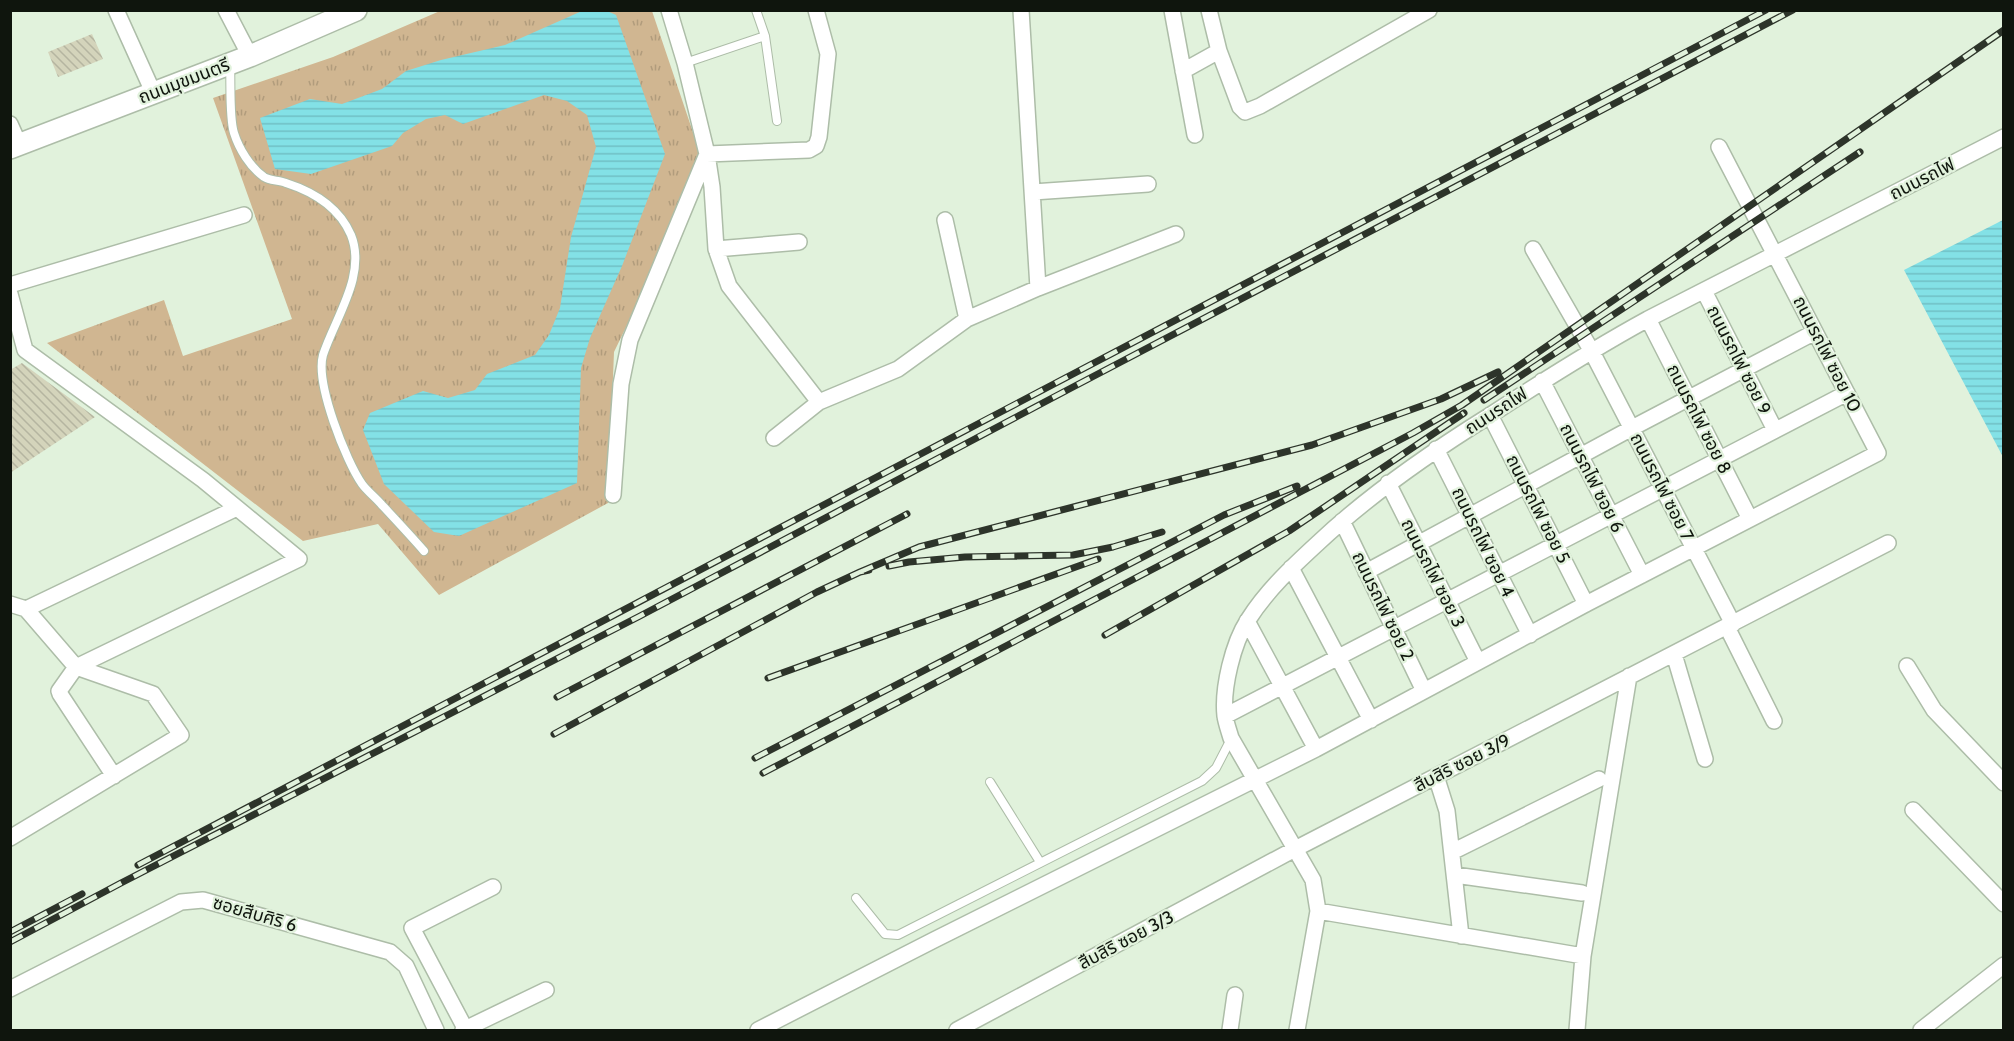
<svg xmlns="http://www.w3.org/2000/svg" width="2014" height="1041" font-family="Cabin,'Noto Sans Thai',sans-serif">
<defs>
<pattern id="park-tufts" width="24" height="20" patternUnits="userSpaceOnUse" patternTransform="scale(1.5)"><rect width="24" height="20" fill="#d0b691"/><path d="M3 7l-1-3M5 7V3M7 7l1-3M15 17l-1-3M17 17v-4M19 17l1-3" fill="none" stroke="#b19c7c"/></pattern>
<pattern id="water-rules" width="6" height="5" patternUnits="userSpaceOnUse" patternTransform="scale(1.5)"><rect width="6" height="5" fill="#83e1e6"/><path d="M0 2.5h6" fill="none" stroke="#70c0c4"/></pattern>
<pattern id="building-back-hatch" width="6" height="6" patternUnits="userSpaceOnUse" patternTransform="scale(1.5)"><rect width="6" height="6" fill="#d4d4bb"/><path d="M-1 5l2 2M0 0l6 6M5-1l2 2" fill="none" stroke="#b5b5a0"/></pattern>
</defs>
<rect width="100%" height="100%" fill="#e1f2dc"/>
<!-- park -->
<path fill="url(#park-tufts)" d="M440,11H652L700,153L659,259L614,352L608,503L439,595L378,524L303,541L47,343L164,300L183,356L292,319L213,98L333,57Z"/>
<!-- water -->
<path fill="url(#water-rules)" d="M582,11H607L616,15L665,154L622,266L590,338L581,368L577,483L459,536L434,532L384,484L363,430L370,413L423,391L448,398L475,390L487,374L535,355L549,335L560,308L571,237L596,147L587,115L567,101L544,95L463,124L445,115L426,119L403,133L392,146L311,174L275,169L260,118L310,99L342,104L382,89L406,71L441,60L505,45Z
M2003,220V457L1904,270Z"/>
<!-- building -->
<path fill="url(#building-back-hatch)" d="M92,34L103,59L58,77L48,52Z
M22,363L95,417L10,473V370Z"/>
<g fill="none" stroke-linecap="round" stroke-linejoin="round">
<!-- service casing -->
<g stroke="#adbda8" stroke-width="10">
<path id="service" d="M756,10L765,36L777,121
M685,63L765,36
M230,65C231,82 229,118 234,133C239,149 250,167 264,177C270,181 279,180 286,183C314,192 339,207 351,235C367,275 335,318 323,355C315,383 346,461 362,484C367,491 375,497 381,504C395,519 410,535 424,551
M990,782L1040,862
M856,898L885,934L898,935L1202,781L1216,768L1231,739"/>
</g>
<!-- minor casing -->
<g stroke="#adbda8" stroke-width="18">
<path id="minor" d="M116,10L153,92
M226,10L250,56
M669,10L685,63L707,154L712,187L716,249L729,286L819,402
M1021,10L1038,288
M1172,10L1195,135
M1209,10L1219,51L1240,107L1245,112L1260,106L1429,10
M1183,71L1219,51
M10,124L19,144
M1033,192L1148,184
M945,220L967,319
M716,249L799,242
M1533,249L1591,350L1733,624
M10,285L244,215
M1704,291L1775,430
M10,294L25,350L203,480L299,559L76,667L59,691L60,694L114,776
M1648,319L1750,519
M1542,381L1642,575
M1490,415L1586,604
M774,438L819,402L898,369L967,319L1038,288L1176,234
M1436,449L1530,635
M1388,483L1478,662
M613,495L621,384L630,340L707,154L809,150L816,146L819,137L828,54L816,10
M1342,521L1424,691
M1291,568L1371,720
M1366,572L1632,428L1815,332
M10,604L26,609L76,667L153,694L181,735L10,838
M26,609L237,508
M1247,621L1316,749
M1727,627L1774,721
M1674,654L1705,759
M1907,666L1934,710L2004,783
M1225,716L1847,393
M1436,776L1447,811L1461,936
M1913,810L2004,904
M1452,852L1599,779
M1455,875L1582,893
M1318,911L1583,956
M10,989L181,902L203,900L390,952L406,966L436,1030
M463,1030L546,990
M466,1030L412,928L493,887
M758,1030L934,940L1316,749L1586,604L1878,453L1719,147
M957,1030L1295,849L1888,543
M1230,1030L1235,995
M1297,1030L1318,911L1313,880L1231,738C1229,731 1226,723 1225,716C1222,688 1233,643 1248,620C1267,590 1293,566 1318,543C1370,494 1428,454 1489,416C1541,382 1593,349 1648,319L2004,137
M1577,1030L1583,956L1629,676
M1921,1030L2004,965"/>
</g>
<!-- secondary casing -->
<g stroke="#adbda8" stroke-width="24">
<path id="secondary" d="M10,148L250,56L356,10"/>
</g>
<!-- service -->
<use href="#service" stroke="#fff" stroke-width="8"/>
<!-- minor -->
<use href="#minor" stroke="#fff" stroke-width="15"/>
<!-- secondary -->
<use href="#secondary" stroke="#fff" stroke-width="21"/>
<!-- rail casing -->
<g stroke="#2d342a" stroke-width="7">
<path id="rail" d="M1484,400L1860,152
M889,566L909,562L965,557L1073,555L1113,547L1162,532
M860,572L919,547L1312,445L1441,399L1498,372
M1105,635L1289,531L1464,413
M768,678L1098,559
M557,697L907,514
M554,734L817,592L860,572L869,570
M755,758L1224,515L1297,486
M763,773L1413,433L1462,405L2004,30
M138,865L1766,10
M10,932L82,894
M10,942L121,883L640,616L1073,387L1793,10"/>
</g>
<!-- rail -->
<use href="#rail" stroke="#e1f2dc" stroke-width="4.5" stroke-dasharray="14" stroke-linecap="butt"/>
</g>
<g text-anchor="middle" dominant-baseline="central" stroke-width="4.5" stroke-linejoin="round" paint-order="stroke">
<!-- street labels -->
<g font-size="18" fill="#0f150d" stroke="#e1f2dc">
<text transform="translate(184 81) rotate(-21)">ถนนมุขมนตรี</text>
<text transform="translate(1922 179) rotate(-27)">ถนนรถไฟ</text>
<text transform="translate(1827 354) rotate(63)">ถนนรถไฟ ซอย 10</text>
<text transform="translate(1739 360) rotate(63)">ถนนรถไฟ ซอย 9</text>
<text transform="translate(1496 411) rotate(-33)">ถนนรถไฟ</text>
<text transform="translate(1699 419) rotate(63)">ถนนรถไฟ ซอย 8</text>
<text transform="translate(1592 478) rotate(63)">ถนนรถไฟ ซอย 6</text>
<text transform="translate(1662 487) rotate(63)">ถนนรถไฟ ซอย 7</text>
<text transform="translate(1538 509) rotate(63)">ถนนรถไฟ ซอย 5</text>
<text transform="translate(1483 542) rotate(64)">ถนนรถไฟ ซอย 4</text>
<text transform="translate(1433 573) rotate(63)">ถนนรถไฟ ซอย 3</text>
<text transform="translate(1383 606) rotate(64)">ถนนรถไฟ ซอย 2</text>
<text transform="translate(1462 763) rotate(-27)">สืบสิริ ซอย 3/9</text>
<text transform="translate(255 914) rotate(16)">ซอยสืบศิริ 6</text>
<text transform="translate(1126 940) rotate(-28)">สืบสิริ ซอย 3/3</text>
</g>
</g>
<!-- border -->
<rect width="2014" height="1041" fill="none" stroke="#0f150d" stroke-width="24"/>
</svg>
